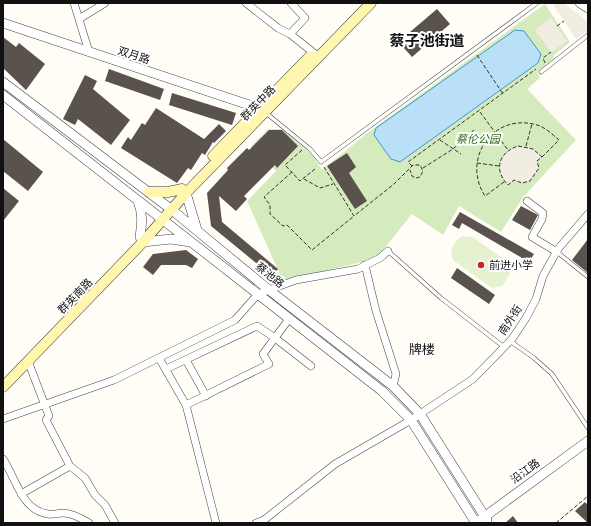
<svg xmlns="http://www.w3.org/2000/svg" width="591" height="526" font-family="Merriweather,'Noto Sans SC',serif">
<rect width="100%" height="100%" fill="#fffdf5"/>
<!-- green -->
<path fill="#d5ebbd" d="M545,4L570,42L553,56L555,58L537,72L540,78L527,89L576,140L523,197L501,232L459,206L443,235L412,214L379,255L362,262L283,281L247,201L276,171L251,146L268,129H283L312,155L322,170L366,134Z"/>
<!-- pitch -->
<path fill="#e6f2cf" d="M462,236L473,237L506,261L510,274L502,286L492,288L453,260C449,250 453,242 462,236Z"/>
<!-- plaza -->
<path fill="#f1ede2" d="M552,3H564L588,22V30L576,39Z
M551,18L567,41L551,52L535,30Z
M518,146L533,149L542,157L537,161L539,168L530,181L522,183L514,180L508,185L500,173L501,159L508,150Z"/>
<!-- water -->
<path fill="#b9e0f7" stroke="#3f96cf" d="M515,30L524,31L541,54L538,63L400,162L391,159L374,135L376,128Z"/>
<!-- building -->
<path fill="#5a524d" d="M437,9L450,24L412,57L403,47L414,37L410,32Z
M3,37L16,47L19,43L45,64L26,90L3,68Z
M109,69L164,89L160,100L105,81Z
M85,75L97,81L93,89L130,120L111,145L78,119L75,125L63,119Z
M172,93L236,113L232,125L169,105Z
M156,108L204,139L219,124L226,131L214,143L213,142L205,155L202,153L191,170L188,168L177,183L121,148L128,137L131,140L142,123L145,125Z
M269,130H282L298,146L277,168L275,165L244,196L247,199L236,211L219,196L222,222L278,269L272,276L211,226L207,193L228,170L227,168L247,148L249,150Z
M3,139L43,172L28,191L3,171Z
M347,153L356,167L349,173L367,201L355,209L327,166Z
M3,188L19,201L3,221Z
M521,206L538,215L530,230L512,220Z
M460,212L534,254L529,262L462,223L459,229L452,225Z
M588,239V273L572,260Z
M186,250L198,259L192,268L186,265H161L153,275L143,267L153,254Z
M457,268L495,295L489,304L451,278Z
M585,502L588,505V523L575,511Z
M513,516L518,523H505Z"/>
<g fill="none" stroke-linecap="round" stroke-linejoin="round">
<!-- service casing -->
<g stroke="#444" stroke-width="4.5">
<path id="service" d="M541,72L588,35
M266,113L310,149L321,162L537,3
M388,251L441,298L504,347
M557,252L588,277
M510,341L534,358L552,374L588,428"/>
</g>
<!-- minor casing -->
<g stroke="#444" stroke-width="8">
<path id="minor" d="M74,3L89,52
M246,3L278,28L290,34L319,57
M79,19L105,3
M290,34L305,18L291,3
M527,201L543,213L542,219L532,237L557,252
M365,265L376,311L396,374L393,386
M159,358L186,405L216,523
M186,360L206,396
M28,361L49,416L46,420L70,466L85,478L95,495L105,505L115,523
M166,369L257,326L275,338L311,366
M186,405L269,364L263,354L289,319
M3,419L114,380L235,320L258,294L296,280L358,269L380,258L388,251
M3,459C16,478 21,510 48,514C53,515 58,513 63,513C72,513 81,518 89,523
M21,494L70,466
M256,523L264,520L335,464L411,420L473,379L512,339L526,318L536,299L543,276L558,249L588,214"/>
</g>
<!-- tertiary casing -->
<g stroke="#444" stroke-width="10">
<path id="tertiary" d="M580,3L588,8
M3,23L258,108
M3,82L172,210L269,290L393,386L420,414L487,520
M3,95L382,391L411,420L476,523
M186,193L197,230
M138,201C143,214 142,223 140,237
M143,242L171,239L190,242
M480,520L588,441"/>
</g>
<!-- secondary casing -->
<g stroke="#333" stroke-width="11">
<path id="secondary" d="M213,156L310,56
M149,192H168L182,189
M3,387L143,242L186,193L371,3"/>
</g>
<!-- path -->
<path stroke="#333" stroke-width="1" stroke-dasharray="4 2" stroke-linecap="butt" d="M557,26L564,21
M477,55L503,94
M545,63L543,58L551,52
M480,112L508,150
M440,140L461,154
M518,146L533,149L542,157L537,161L539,168L530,181L522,183L514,180L508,185C493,170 499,152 518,146Z
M526,146L532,124
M302,150L285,165L300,181L315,169
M477,163L499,166
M412,166L408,162L536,69
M324,167L354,216L394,184L413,165H420L423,171L420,177L416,178L412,176L410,170
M423,168L453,149L474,130
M292,172L264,197L270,205V214L283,226L287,225L312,250L354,216
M304,179L320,188L333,184
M504,182L485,196C461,159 493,112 537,125C545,127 553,135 559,140L542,157
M556,523L588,496"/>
<!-- service -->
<use href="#service" stroke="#fff" stroke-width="3.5"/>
<!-- minor -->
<use href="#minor" stroke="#fff" stroke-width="7"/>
<!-- tertiary -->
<use href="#tertiary" stroke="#fff" stroke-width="9"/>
<!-- secondary -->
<use href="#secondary" stroke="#fff6b0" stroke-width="10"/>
</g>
<!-- markers -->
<circle fill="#c4262e" stroke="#fff" stroke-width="1.5" cx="481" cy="265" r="4"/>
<g text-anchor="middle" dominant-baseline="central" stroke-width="4" stroke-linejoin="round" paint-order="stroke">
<!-- street labels -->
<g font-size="11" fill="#111" stroke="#fff">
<text transform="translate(134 55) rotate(18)">双月路</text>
<text transform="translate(258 103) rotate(-46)">群英中路</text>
<text transform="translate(270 275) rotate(39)">蔡池路</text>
<text transform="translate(75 296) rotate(-46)">群英南路</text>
<text transform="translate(510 320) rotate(-57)">南外街</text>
<text transform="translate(525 471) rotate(-36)">沿江路</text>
</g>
<!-- park labels -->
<g font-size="11" font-style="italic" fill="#2f6b1f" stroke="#fff">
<text x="478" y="139">蔡伦公园</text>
</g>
<!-- poi labels -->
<g font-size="11" fill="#111" stroke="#fff" text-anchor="start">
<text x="489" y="265">前进小学</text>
</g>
<!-- quarter labels -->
<g font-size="13" fill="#111" stroke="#fff">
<text x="422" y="349">牌楼</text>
</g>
<!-- district labels -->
<g font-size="15" font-weight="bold" fill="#111" stroke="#fff">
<text x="427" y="40">蔡子池街道</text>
</g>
</g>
<!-- border -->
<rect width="591" height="526" fill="none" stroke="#111111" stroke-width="8"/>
</svg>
